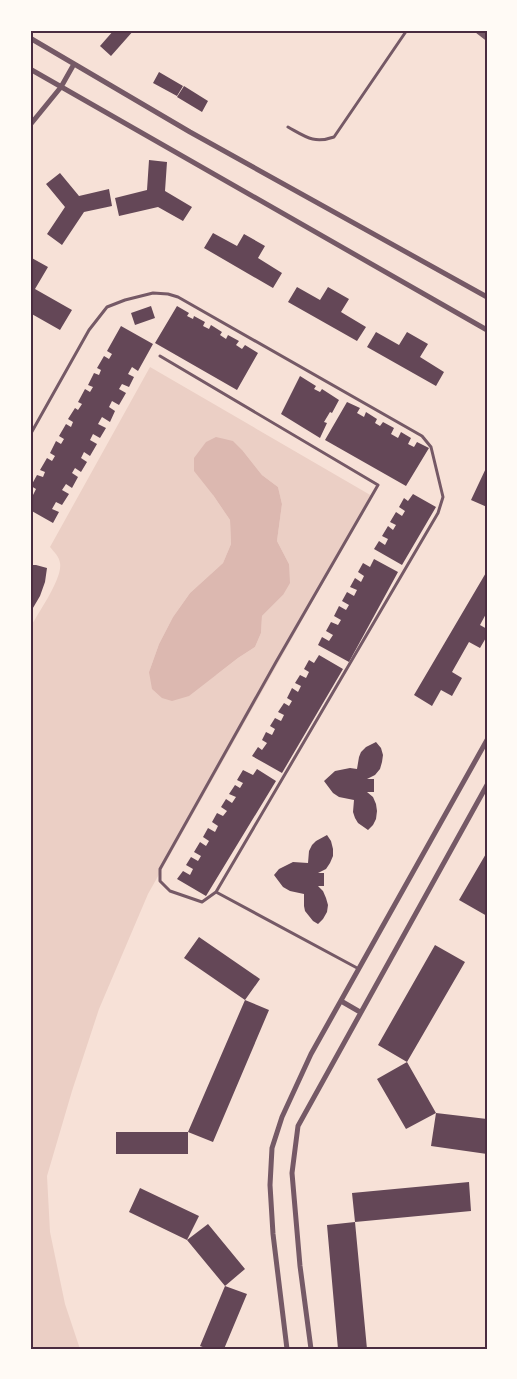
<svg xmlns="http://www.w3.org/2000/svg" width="517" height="1379" font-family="Helvetica,sans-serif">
<rect width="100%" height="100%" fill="#f7e1d7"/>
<!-- green -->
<path fill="#ebcfc5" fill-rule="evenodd" d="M150,367L372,496L148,894L99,1009L72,1091L47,1176L50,1232L65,1304L80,1349H30V628C38,613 63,578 60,563C59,556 54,552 50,547ZM243,451L262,475L278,487L282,504L277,541L289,564L283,595L262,616L261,633L255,647L238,658L216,675L149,672L159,644L173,617L190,593L223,563L231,544L230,520L213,495Z"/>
<!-- water -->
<path fill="#dcb8b0" d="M216,437L233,441L243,451L262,475L278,487L282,504L277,541L289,564L290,583L283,595L262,616L261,633L255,647L238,658L189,696L172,701L162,698L152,689L149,672L159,644L173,617L190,593L223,563L231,544L230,520L213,495L194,471V458L206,442Z"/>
<!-- building -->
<path fill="#644757" d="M114,30H134L111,56L100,46Z
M159,72L183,86L177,96L153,83Z
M184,86L208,101L202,112L177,97Z
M149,160L167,162L165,191L192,207L183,221L158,207L119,216L115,198L147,190Z
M60,173L79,196L109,189L112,206L84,212L62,245L47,234L65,207L46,184Z
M213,233L237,246L244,234L265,246L258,258L282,273L273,288L204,248Z
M30,257L48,267L35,289L72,310L60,330L30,313Z
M297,287L320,300L328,287L349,299L341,312L366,327L357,341L288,302Z
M151,306L155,318L135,325L131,313Z
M177,306L189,313L187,316L193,319L194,316L205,322L203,326L209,329L211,325L222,332L220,335L226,339L228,335L239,341L236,345L242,349L245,345L258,353L237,390L155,343Z
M121,326L153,344L138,371L132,367L128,374L134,377L129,387L122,384L119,389L126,393L119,405L112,401L109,407L115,411L110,422L102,417L98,424L106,428L100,438L93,434L90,440L97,444L90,456L84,452L81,458L87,462L81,472L75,468L72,473L78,477L72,488L66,484L62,490L69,494L62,505L56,502L52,509L59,512L53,523L30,510V493L33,495L36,489L31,486L37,475L43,477L45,472L40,470L47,458L52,461L55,456L50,453L56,441L61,444L64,439L59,436L66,424L71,427L73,422L68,419L75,408L78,410L82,404L78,402L85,389L90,392L93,387L88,385L94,373L99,375L101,370L97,368L104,356L109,359L112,354L107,351Z
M376,332L399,345L407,332L428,344L420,357L444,372L436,386L367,347Z
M300,376L316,386L314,389L320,392L322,389L339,400L332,413L330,412L324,422L327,423L320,438L281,414Z
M347,402L360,408L357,413L364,417L366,412L377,419L375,423L380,426L383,422L394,428L391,434L398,438L401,432L411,438L408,444L414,447L417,442L429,448L406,486L325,440Z
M487,466V507L471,500Z
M413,494L436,507L402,565L374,549L379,541L385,545L388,539L382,536L388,526L393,530L396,525L390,522L396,512L402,516L405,511L399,507L404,498L408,501Z
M374,559L398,572L349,662L318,645L322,637L329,641L333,635L326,631L331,622L338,625L341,620L334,616L339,606L346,610L349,605L342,601L347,592L354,596L357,590L350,587L355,578L361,582L364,576L358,572L363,563L370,567Z
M30,565H36L47,568L45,582L40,596L30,613Z
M487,571V612L480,625L487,629V636L480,648L469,642L452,672L462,678L452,696L441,690L432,706L414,695Z
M319,655L343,669L282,773L252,756L258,747L262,750L267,743L262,740L266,732L272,735L275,729L270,726L275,718L281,721L284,715L278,712L284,703L289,706L292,701L287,698L292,688L298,692L301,686L295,683L300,675L306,678L309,672L304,669L309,660L314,663Z
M376,742L381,748L383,755L382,762L380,769L375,775L367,779H374V792H367L373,797L376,804L377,811L376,819L373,825L368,830L358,823L355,818L353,812L354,800L339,797L333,793L324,781L335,771L350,768L357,769L359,757L361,752L366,747Z
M257,769L276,781L206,896L177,879L183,871L190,875L193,869L186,865L191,857L198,861L201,856L194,852L200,842L206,846L209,841L203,837L208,828L215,832L218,826L212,822L217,813L223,816L227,811L221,807L226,799L232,803L236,797L229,794L235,785L240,788L243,783L237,780L243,770L253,775Z
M327,835L331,841L333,849V856L330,863L326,869L318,873H324V886H318L323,891L326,898L328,905L327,912L323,919L318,924L313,921L305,911L304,906V894L290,891L283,887L274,875L279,869L293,862L308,863L309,851L312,845L316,841Z
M487,852V916L459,900Z
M199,937L260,979L245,1000L184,958Z
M435,945L465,962L407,1062L378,1045Z
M245,1000L269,1010L213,1142L188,1132Z
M407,1062L436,1113L487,1119V1154L431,1146L436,1113L406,1129L377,1079Z
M116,1132H188V1154H116Z
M469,1182L471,1211L355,1222L352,1193Z
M140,1188L199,1216L187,1240L129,1212Z
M355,1222L367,1349H338L327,1225Z
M208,1224L245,1269L225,1286L187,1240Z
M225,1286L247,1294L224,1349H208L200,1346Z"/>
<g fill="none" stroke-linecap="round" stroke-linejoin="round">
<!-- service -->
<path stroke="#755966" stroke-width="3" d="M288,127C306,137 314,144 334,137L407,30
M160,356L378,485L276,662L160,869V881L170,891L202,902L216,892
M30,435L89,330L107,307L125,300L153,293L168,294L178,297L422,436L431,447L443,497L438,513L216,892L359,969"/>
<!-- minor -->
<path stroke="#755966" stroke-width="5" d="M30,38L190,132L487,297
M30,69L487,330
M30,125L61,87L74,64
M341,1001L360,1012
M287,1349L273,1234L270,1185L272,1148L282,1117L311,1054L487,740
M311,1349L300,1266L292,1173L298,1126L487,785"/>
<!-- tertiary -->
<path stroke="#755966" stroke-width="7" d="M478,30L487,37"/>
</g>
<!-- border -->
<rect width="517" height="1379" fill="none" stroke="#fffaf5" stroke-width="63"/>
<rect x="32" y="32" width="454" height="1316" fill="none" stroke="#4a2c40" stroke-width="2"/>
</svg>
